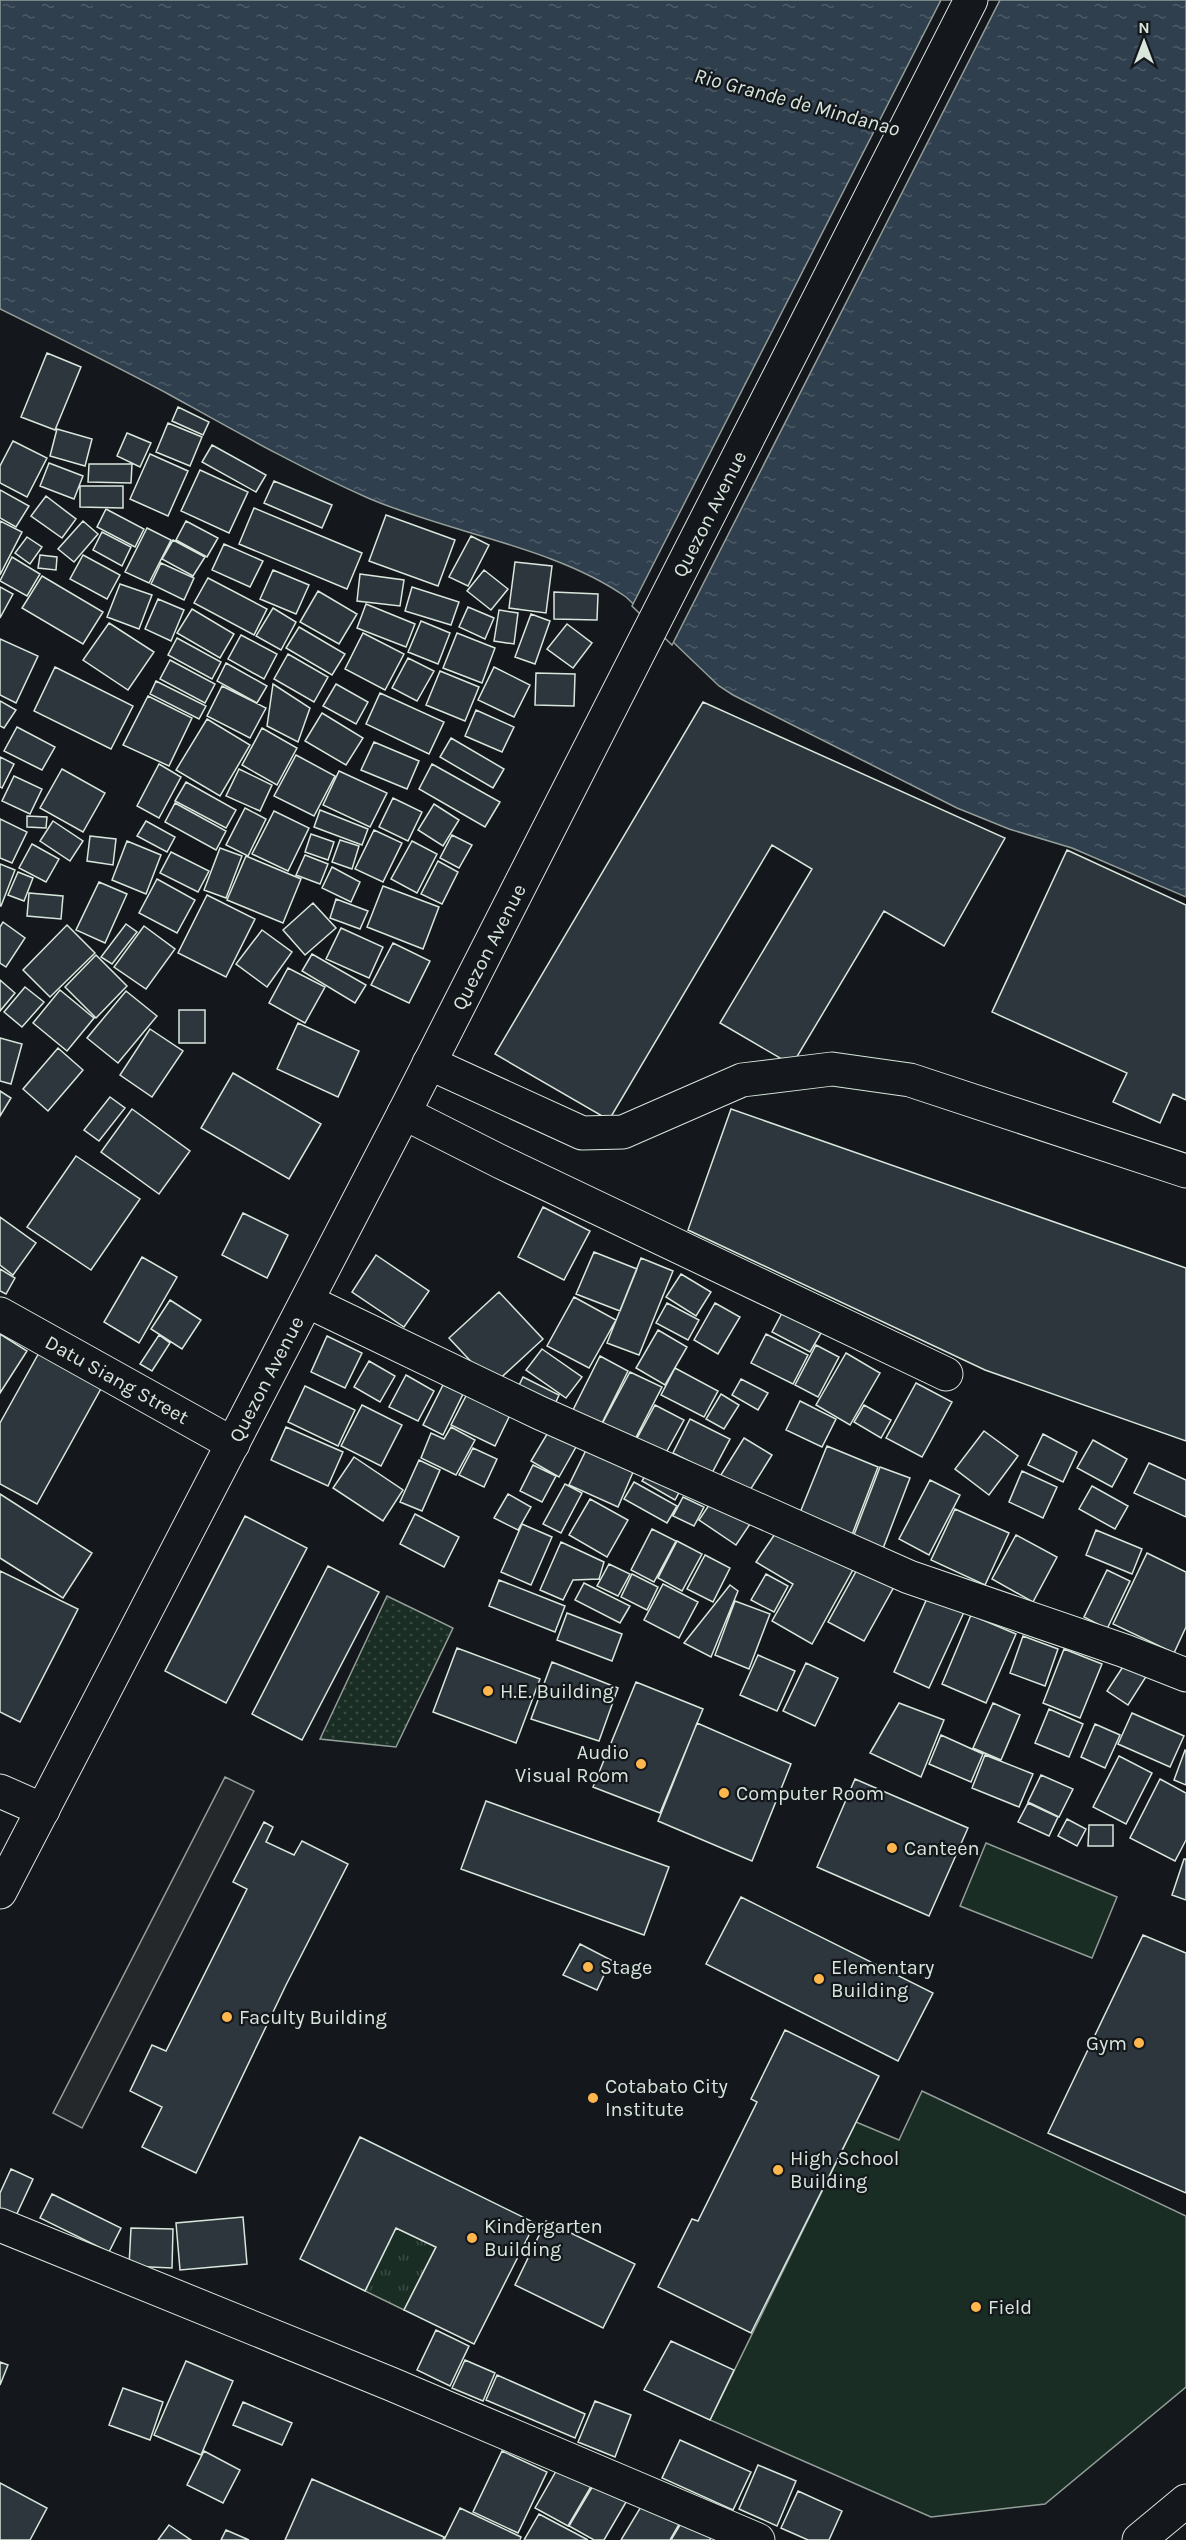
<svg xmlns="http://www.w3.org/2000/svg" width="1186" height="2540" font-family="Karla,sans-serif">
<defs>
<pattern id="grass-dots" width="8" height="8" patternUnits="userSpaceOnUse" patternTransform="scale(1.5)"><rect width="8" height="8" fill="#1a2d24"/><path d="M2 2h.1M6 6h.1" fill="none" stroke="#3b4b43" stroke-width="1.8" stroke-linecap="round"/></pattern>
<pattern id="park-tufts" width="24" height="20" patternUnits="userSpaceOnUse" patternTransform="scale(1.5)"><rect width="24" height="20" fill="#1a2d24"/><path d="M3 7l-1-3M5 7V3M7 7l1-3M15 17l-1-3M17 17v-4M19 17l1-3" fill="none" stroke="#3b4b43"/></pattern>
<pattern id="water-ripples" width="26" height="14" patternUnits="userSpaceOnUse" patternTransform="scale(1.5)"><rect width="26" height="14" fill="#2f3f4d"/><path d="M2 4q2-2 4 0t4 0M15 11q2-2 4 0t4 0" fill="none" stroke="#4c5b66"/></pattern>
</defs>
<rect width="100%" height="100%" fill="#14181c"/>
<!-- grass -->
<path fill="url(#grass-dots)" stroke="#939e99" stroke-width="1.5" d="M387,1596L453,1628L396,1747L320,1739Z"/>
<!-- park -->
<path fill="url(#park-tufts)" stroke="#939e99" stroke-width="1.5" d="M396,2228L436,2247L404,2310L365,2291Z"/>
<!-- pitch -->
<path fill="#1a2d24" stroke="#939e99" stroke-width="1.5" d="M986,1843L1117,1897L1092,1958L960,1906Z
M922,2091L1186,2216V2387L1045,2504L931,2517L710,2420L856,2122L899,2140Z"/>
<!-- parking -->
<path fill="#24282b" stroke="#939e99" stroke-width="1.5" d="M225,1777L254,1791L82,2128L53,2113Z"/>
<!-- water -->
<path fill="url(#water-ripples)" stroke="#939e99" stroke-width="1.5" d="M0,0H1186V897L1072,848L1009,829L957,808L733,695L719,686L626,597C555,547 449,533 368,498C300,468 235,431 170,395C114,365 57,337 0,309Z"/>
<!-- pier -->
<path fill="#14181c" stroke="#939e99" stroke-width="1.5" d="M941,0H1000L672,645L632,606Z"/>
<!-- building -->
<path fill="#2c363c" stroke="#d8e6dc" stroke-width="1.5" d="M47,353L81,367L55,430L21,417Z
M178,407L209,422L203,435L172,421Z
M168,423L202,437L190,466L156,452Z
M57,429L92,439L85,466L50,456Z
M127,433L151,443L140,467L117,456Z
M13,441L47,458L27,497L0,483V466Z
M212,445L266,475L256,492L202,462Z
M150,454L188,471L168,516L130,499Z
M49,463L83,476L74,499L40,486Z
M89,464H132L131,483L88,482Z
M200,470L248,492L229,533L181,511Z
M274,481L332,505L322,528L264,503Z
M80,486H123V508L80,507Z
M0,490L29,506L16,527L0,518Z
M46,496L76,519L62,538L31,516Z
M254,508L362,553L347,589L239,544Z
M106,509L144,529L135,547L97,527Z
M386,515L455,540L438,586L369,561Z
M0,521L22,532L0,575Z
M83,521L98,534L74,562L58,549Z
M186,521L218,538L207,557L176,540Z
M147,528L171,540L149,583L125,572Z
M102,532L131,547L122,566L93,550Z
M471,536L489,545L468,586L449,577Z
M27,537L42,547L30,564L15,553Z
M173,540L205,557L193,576L162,559Z
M224,544L263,561L250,587L212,570Z
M40,555L57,557L56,570L38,568Z
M83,555L120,575L107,599L70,579Z
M12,557L40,574L27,596L0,581Z
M515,562L552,566L546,613L509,608Z
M161,563L194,578L184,600L151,584Z
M273,570L309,585L296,614L260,599Z
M484,570L508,589L491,610L467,591Z
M360,574L404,580L400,606L357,601Z
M42,576L103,612L83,644L22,608Z
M208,578L267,609L254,635L194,603Z
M120,584L152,595L139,629L107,617Z
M0,587L13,594L0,618Z
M412,587L459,602L451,625L405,611Z
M318,591L357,614L339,644L300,622Z
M554,592L598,594L597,620L554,619Z
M158,599L184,610L171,641L145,629Z
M366,604L415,624L406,647L357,628Z
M468,607L494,618L485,639L459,627Z
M273,608L296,622L281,650L256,636Z
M192,609L234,634L220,658L177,633Z
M499,610L518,613L514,644L494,641Z
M531,614L550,621L535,664L515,657Z
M421,621L450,633L438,664L408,652Z
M109,623L154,652L128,690L83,660Z
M567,624L592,643L573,668L547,649Z
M299,627L345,654L332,675L286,648Z
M363,633L404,654L385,690L345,669Z
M457,633L495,648L482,683L443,668Z
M241,635L277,654L264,679L228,659Z
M177,638L221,662L212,679L168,655Z
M0,639L38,656L16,703L0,695Z
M288,654L328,677L314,702L274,679Z
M408,658L434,671L417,701L392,688Z
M170,660L215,684L205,703L160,679Z
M226,663L267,686L257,703L217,681Z
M55,667L133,706L111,749L34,711Z
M494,667L530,685L514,717L478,700Z
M440,671L479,687L465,721L426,705Z
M536,673L575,674L574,706L535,705Z
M156,681L206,706L199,719L150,694Z
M273,684L310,708L298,742L267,726Z
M336,684L368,702L356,724L323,706Z
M222,686L266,708L250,738L207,716Z
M380,693L444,722L429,754L366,724Z
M148,696L192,718L169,766L123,745Z
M0,701L16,710L4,728L0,726Z
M703,702L1005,838L944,946L884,911L792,1065L720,1023L812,869L772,845L609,1120L495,1054Z
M476,710L514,727L502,752L465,736Z
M322,713L363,738L346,765L305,741Z
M207,719L250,745L220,796L176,770Z
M17,727L55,747L42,770L4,751Z
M262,728L297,748L277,785L242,765Z
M451,738L504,769L493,788L440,757Z
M374,742L419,761L407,789L361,770Z
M296,755L335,776L314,816L274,796Z
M0,757L14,764L2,788L0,787Z
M159,764L181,777L159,818L137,806Z
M432,764L500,802L485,827L419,789Z
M62,769L105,793L83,832L40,808Z
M239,769L272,785L260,811L226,796Z
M339,771L387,793L370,827L323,805Z
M14,776L42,789L30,814L2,801Z
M186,782L236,810L226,828L175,801Z
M393,798L422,812L408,841L379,827Z
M175,803L226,831L216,850L165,822Z
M434,804L459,820L443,846L418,830Z
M245,808L266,819L248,856L226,845Z
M320,810L368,829L362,845L314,827Z
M274,811L309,828L288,871L252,854Z
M27,816L47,817L46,828L27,827Z
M0,819L27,832L12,863L0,858Z
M53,821L83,841L70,861L40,841Z
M146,821L175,837L167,852L137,836Z
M374,830L402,843L383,882L355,869Z
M311,834L334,842L328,860L305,852Z
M452,835L472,845L459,868L440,858Z
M90,836L116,839L113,865L87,861Z
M340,840L359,846L352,869L332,862Z
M127,841L161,855L146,894L112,880Z
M412,841L437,854L417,893L391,879Z
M32,844L59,859L46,882L19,868Z
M220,848L242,856L226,898L204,890Z
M1067,850L1186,905V1100L1173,1094L1160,1123L1113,1102L1127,1073L992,1012Z
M171,852L209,871L198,892L160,873Z
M305,855L328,864L320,884L296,875Z
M246,856L301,879L283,923L227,900Z
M438,861L458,872L442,904L421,894Z
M0,864L15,870L1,906H0Z
M332,867L360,882L351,902L322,888Z
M18,872L33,878L24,901L8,895Z
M157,879L195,900L177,933L139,913Z
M99,882L127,894L105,943L76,930Z
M383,886L439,907L423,949L367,927Z
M29,893L63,896L61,919L27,916Z
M207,895L255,919L226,977L178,953Z
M336,899L368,911L360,929L330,918Z
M313,903L336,928L305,955L283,930Z
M3,922L25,938L6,967L0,963V927Z
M126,924L137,932L112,964L101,957Z
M67,925L95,953L50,997L23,970Z
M144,926L175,949L146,989L114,967Z
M341,928L383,947L369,978L326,959Z
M262,930L292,952L267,987L236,964Z
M393,943L430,961L409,1003L371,985Z
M312,954L366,985L355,1003L302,971Z
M96,955L127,986L96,1018L65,987Z
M288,968L325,987L305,1023L269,1003Z
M0,980L15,993L0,1011Z
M25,987L44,1002L22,1027L4,1012Z
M60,990L94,1018L67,1051L33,1023Z
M126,991L157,1016L118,1063L87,1038Z
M179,1010H205V1043H179Z
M298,1023L359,1051L338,1097L277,1069Z
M150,1029L183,1051L152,1097L120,1075Z
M0,1038L22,1044L11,1084L0,1081Z
M58,1048L83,1070L48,1111L23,1089Z
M233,1073L321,1124L289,1179L201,1128Z
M0,1091L11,1098L0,1116Z
M110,1097L125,1108L99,1141L84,1130Z
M132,1109L190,1151L159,1194L101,1152Z
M731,1109L1186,1268V1441L985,1370L688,1230Z
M76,1156L140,1199L91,1270L27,1227Z
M543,1207L590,1231L564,1280L518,1257Z
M243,1213L288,1235L267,1278L222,1255Z
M0,1217L36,1243L13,1275L0,1265Z
M594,1252L637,1269L620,1311L576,1294Z
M376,1255L429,1291L404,1327L352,1292Z
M142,1257L177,1277L139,1343L104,1322Z
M641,1258L673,1271L639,1355L607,1343Z
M0,1269L15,1278L6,1294L0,1291Z
M681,1274L711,1292L696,1316L666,1297Z
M499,1292L543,1339L493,1385L449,1338Z
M574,1297L616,1320L589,1368L547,1346Z
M170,1300L201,1320L182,1349L151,1329Z
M667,1303L699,1320L688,1340L656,1323Z
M715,1303L740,1317L718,1354L694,1340Z
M782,1313L821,1333L810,1352L772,1332Z
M658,1330L687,1347L665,1385L636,1368Z
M0,1334L27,1351L0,1393Z
M766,1334L808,1355L793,1384L751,1363Z
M159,1335L170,1343L152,1371L140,1364Z
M327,1336L362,1353L345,1388L311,1372Z
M45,1342L108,1376L37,1504L0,1484V1423Z
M816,1345L839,1357L818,1397L795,1385Z
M542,1349L582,1377L566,1398L526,1370Z
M846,1353L880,1373L850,1425L816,1405Z
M600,1356L628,1371L600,1427L572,1412Z
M369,1361L395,1376L380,1402L354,1387Z
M675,1368L718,1391L704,1417L661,1395Z
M630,1372L662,1387L632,1445L601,1426Z
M406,1375L434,1391L418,1421L389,1407Z
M523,1377L559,1395L550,1415L513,1398Z
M741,1379L768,1393L758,1410L732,1395Z
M916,1383L952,1402L922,1457L886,1438Z
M443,1385L463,1394L443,1435L423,1425Z
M305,1386L355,1410L338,1446L288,1422Z
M467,1394L510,1415L495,1446L451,1425Z
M721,1394L739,1405L724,1429L706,1419Z
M800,1401L836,1419L822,1447L786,1430Z
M362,1405L402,1425L381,1466L341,1446Z
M655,1405L684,1420L663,1458L635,1442Z
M864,1405L891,1420L881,1438L854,1422Z
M690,1419L730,1439L712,1473L673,1453Z
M553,1424L580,1440L559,1477L531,1461Z
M286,1427L343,1452L328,1486L271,1460Z
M451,1427L475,1440L456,1475L421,1458L431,1433L444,1439Z
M984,1431L1018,1456L989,1495L955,1469Z
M1043,1434L1077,1452L1063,1482L1028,1465Z
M744,1438L772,1455L747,1495L719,1478Z
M1093,1440L1127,1459L1112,1487L1077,1468Z
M590,1442L637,1463L618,1507L569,1485Z
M827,1446L878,1467L850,1540L797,1520Z
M473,1448L497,1459L484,1487L459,1475Z
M354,1457L403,1490L383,1521L333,1488Z
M419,1460L440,1470L422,1511L400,1502Z
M1149,1463L1186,1480V1517L1134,1493Z
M533,1465L556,1476L542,1502L520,1491Z
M880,1467L910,1478L882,1551L852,1540Z
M650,1468L682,1487L675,1500L642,1481Z
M1022,1471L1057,1487L1043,1518L1009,1502Z
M930,1480L960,1495L929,1555L899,1539Z
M634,1482L677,1506L667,1523L624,1499Z
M565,1484L582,1493L561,1533L543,1524Z
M1092,1486L1128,1506L1115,1529L1079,1509Z
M0,1494L92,1553L63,1598L0,1558Z
M508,1494L531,1507L518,1530L494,1518Z
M683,1497L704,1507L694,1526L673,1516Z
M590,1499L628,1520L607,1557L569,1535Z
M713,1499L750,1524L736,1545L699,1520Z
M955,1509L1009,1533L985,1585L931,1560Z
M415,1514L459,1537L444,1567L400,1544Z
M245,1516L307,1548L226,1703L165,1671Z
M522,1524L552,1537L531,1585L501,1572Z
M779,1528L855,1566L812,1644L772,1621L793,1584L756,1562Z
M652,1529L676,1541L654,1582L631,1570Z
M1096,1530L1142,1549L1132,1574L1086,1555Z
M1016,1535L1057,1557L1033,1602L992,1579Z
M677,1541L702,1554L682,1591L658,1578Z
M561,1542L604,1562L599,1579L573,1580L563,1600L540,1590Z
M1147,1553L1186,1572V1627L1174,1653L1113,1624Z
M705,1555L730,1568L713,1602L687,1589Z
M609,1564L630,1574L618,1596L597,1586Z
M328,1566L379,1592L302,1740L252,1714Z
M859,1566L895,1585L864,1641L828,1622Z
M1107,1570L1130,1581L1107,1629L1084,1617Z
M0,1571L78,1609L20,1722L0,1712Z
M632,1574L658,1587L647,1610L621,1597Z
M766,1574L788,1586L774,1612L751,1600Z
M499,1580L565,1606L555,1632L489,1606Z
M584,1583L630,1606L620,1623L575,1600Z
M663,1584L698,1602L679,1638L644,1620Z
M730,1585L738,1591L711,1657L684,1643Z
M929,1594L965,1610L929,1688L894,1672Z
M735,1601L770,1614L749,1669L715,1655Z
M567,1613L622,1634L612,1661L557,1640Z
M971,1615L1016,1634L986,1703L942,1684Z
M1023,1636L1058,1649L1045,1686L1010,1673Z
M457,1648L540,1679L516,1743L433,1712Z
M1064,1649L1102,1664L1080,1718L1043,1703Z
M758,1655L795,1671L777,1711L740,1695Z
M1128,1659L1149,1672L1128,1705L1107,1691Z
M552,1662L618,1688L599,1741L531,1719Z
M806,1663L838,1678L815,1726L783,1711Z
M636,1682L703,1709L660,1813L593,1787Z
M899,1703L944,1720L921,1777L870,1753Z
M993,1703L1020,1715L1001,1760L973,1748Z
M1049,1709L1083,1724L1069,1757L1035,1743Z
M1132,1713L1184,1736L1170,1767L1118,1744Z
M697,1723L791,1764L752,1861L658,1821Z
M1095,1724L1120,1735L1105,1768L1081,1757Z
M941,1735L983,1754L971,1782L929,1764Z
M1185,1750L1186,1751V1785L1174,1780Z
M985,1755L1033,1774L1019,1807L972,1788Z
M1119,1756L1152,1773L1126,1824L1093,1807Z
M1041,1775L1073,1789L1059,1817L1028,1802Z
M855,1779L968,1828L929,1916L817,1867Z
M1160,1779L1186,1793V1840L1175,1861L1130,1838Z
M486,1801L669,1867L644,1935L461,1869Z
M1028,1803L1058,1817L1049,1836L1018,1822Z
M1067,1819L1086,1829L1077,1846L1058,1836Z
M264,1822L273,1827L266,1842L294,1855L302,1841L348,1864L286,1985L196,2173L142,2147L162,2107L130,2091L152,2045L166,2051L247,1889L233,1882Z
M1089,1825H1113V1846H1088Z
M1184,1859H1186V1900L1172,1895Z
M741,1897L933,1993L898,2061L706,1964Z
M1143,1935L1186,1953V2193L1048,2133Z
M580,1944L611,1960L597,1990L563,1975Z
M785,2030L879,2076L751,2333L658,2287L692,2219L698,2221L757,2102L751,2099Z
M360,2137L535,2223L474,2344L404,2310L436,2247L396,2228L365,2291L300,2259Z
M11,2169L33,2179L14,2220L0,2213V2193Z
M52,2194L121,2228L109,2252L40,2218Z
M243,2217L247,2264L180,2270L176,2223Z
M546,2221L635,2264L603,2328L515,2285Z
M131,2228L173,2229L172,2268L129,2266Z
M436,2330L469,2346L450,2386L417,2370Z
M671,2341L734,2370L710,2420L644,2390Z
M465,2360L495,2373L483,2401L452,2388Z
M186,2361L233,2381L201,2455L154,2435Z
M0,2362L8,2365L0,2385Z
M497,2375L585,2414L575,2438L486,2400Z
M123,2388L163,2402L150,2440L109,2425Z
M595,2401L631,2415L615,2457L578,2442Z
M243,2402L292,2423L282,2445L233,2425Z
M680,2440L751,2472L733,2510L662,2478Z
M204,2451L240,2470L223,2503L187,2485Z
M502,2451L547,2472L518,2533L473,2512Z
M563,2459L596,2478L568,2526L535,2508Z
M758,2465L796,2481L777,2526L739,2509Z
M312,2479L444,2537L443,2540H285Z
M597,2479L629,2497L604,2540H594L569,2526Z
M0,2483L47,2508L30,2540H0Z
M798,2491L842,2511L829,2540H808L781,2528Z
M645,2500L681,2521L670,2540H621Z
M460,2508L521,2537L520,2540H444Z
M539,2514L588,2540H524Z
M683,2520L711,2537L710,2540H671Z
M169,2525L191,2540H158Z
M226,2530L249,2540H221Z"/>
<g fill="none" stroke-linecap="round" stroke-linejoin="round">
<!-- street casing -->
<g stroke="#d8e6dc" stroke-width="35">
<g id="street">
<path d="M429,1063L582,1133L623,1132L742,1080L832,1069L910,1080L1186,1171"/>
<path d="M404,1113L499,1161L946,1374"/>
<path d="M307,1301L540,1413L909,1577L1125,1651L1186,1675"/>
<path id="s1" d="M0,1314L233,1444"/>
<path d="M0,1791L43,1810"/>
<path d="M0,2225L391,2384L758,2540"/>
<path d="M1139,2540L1186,2501"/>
</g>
</g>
<!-- secondary casing -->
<g stroke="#d8e6dc" stroke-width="35">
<g id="secondary">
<path id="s2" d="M0,1892L404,1113L971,0"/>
</g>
</g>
<!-- street -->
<use href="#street" stroke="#14181c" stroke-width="33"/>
<!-- secondary -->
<use href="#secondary" stroke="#14181c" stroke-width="33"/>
</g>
<!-- markers -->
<g fill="#ffb74d" stroke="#14181c" stroke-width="2">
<circle cx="488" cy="1691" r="6"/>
<circle cx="641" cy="1764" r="6"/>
<circle cx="724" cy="1793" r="6"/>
<circle cx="892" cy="1848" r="6"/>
<circle cx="588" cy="1967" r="6"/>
<circle cx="819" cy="1979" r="6"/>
<circle cx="227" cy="2017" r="6"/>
<circle cx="1139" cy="2043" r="6"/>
<circle cx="593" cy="2098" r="6"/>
<circle cx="778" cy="2170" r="6"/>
<circle cx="472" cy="2238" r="6"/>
<circle cx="976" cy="2307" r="6"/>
</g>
<g text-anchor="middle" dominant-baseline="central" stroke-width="4.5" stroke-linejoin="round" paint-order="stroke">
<!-- street labels -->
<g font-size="20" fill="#d8e6dc" stroke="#14181c">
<text stroke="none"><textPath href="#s2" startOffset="1550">Quezon Avenue</textPath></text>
<text stroke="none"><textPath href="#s2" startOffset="1064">Quezon Avenue</textPath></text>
<text stroke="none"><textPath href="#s1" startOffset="134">Datu Siang Street</textPath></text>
<text stroke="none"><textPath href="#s2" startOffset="578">Quezon Avenue</textPath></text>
</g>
<!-- poi labels -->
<g font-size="20" fill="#d8e6dc" stroke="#14181c" text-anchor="start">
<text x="500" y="1691">H.E. Building</text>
<text x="629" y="1752" text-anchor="end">Audio<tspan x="629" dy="23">Visual Room</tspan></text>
<text x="736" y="1793">Computer Room</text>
<text x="904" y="1848">Canteen</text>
<text x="600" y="1967">Stage</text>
<text x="831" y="1967">Elementary<tspan x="831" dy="23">Building</tspan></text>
<text x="239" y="2017">Faculty Building</text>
<text x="1127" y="2043" text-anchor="end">Gym</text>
<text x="605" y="2086">Cotabato City<tspan x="605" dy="23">Institute</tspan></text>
<text x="790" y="2158">High School<tspan x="790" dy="23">Building</tspan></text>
<text x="484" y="2226">Kindergarten<tspan x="484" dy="23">Building</tspan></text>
<text x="988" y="2307">Field</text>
</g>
<!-- water labels -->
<g font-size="21" font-style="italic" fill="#d8e6dc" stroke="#14181c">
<text transform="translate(797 102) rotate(15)">Rio Grande de Mindanao</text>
</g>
</g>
<!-- north arrow -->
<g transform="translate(1144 42)" stroke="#14181c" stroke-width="4.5" paint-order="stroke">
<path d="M0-4.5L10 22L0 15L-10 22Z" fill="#d8e6dc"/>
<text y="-9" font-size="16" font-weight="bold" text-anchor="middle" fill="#d8e6dc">N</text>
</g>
</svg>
